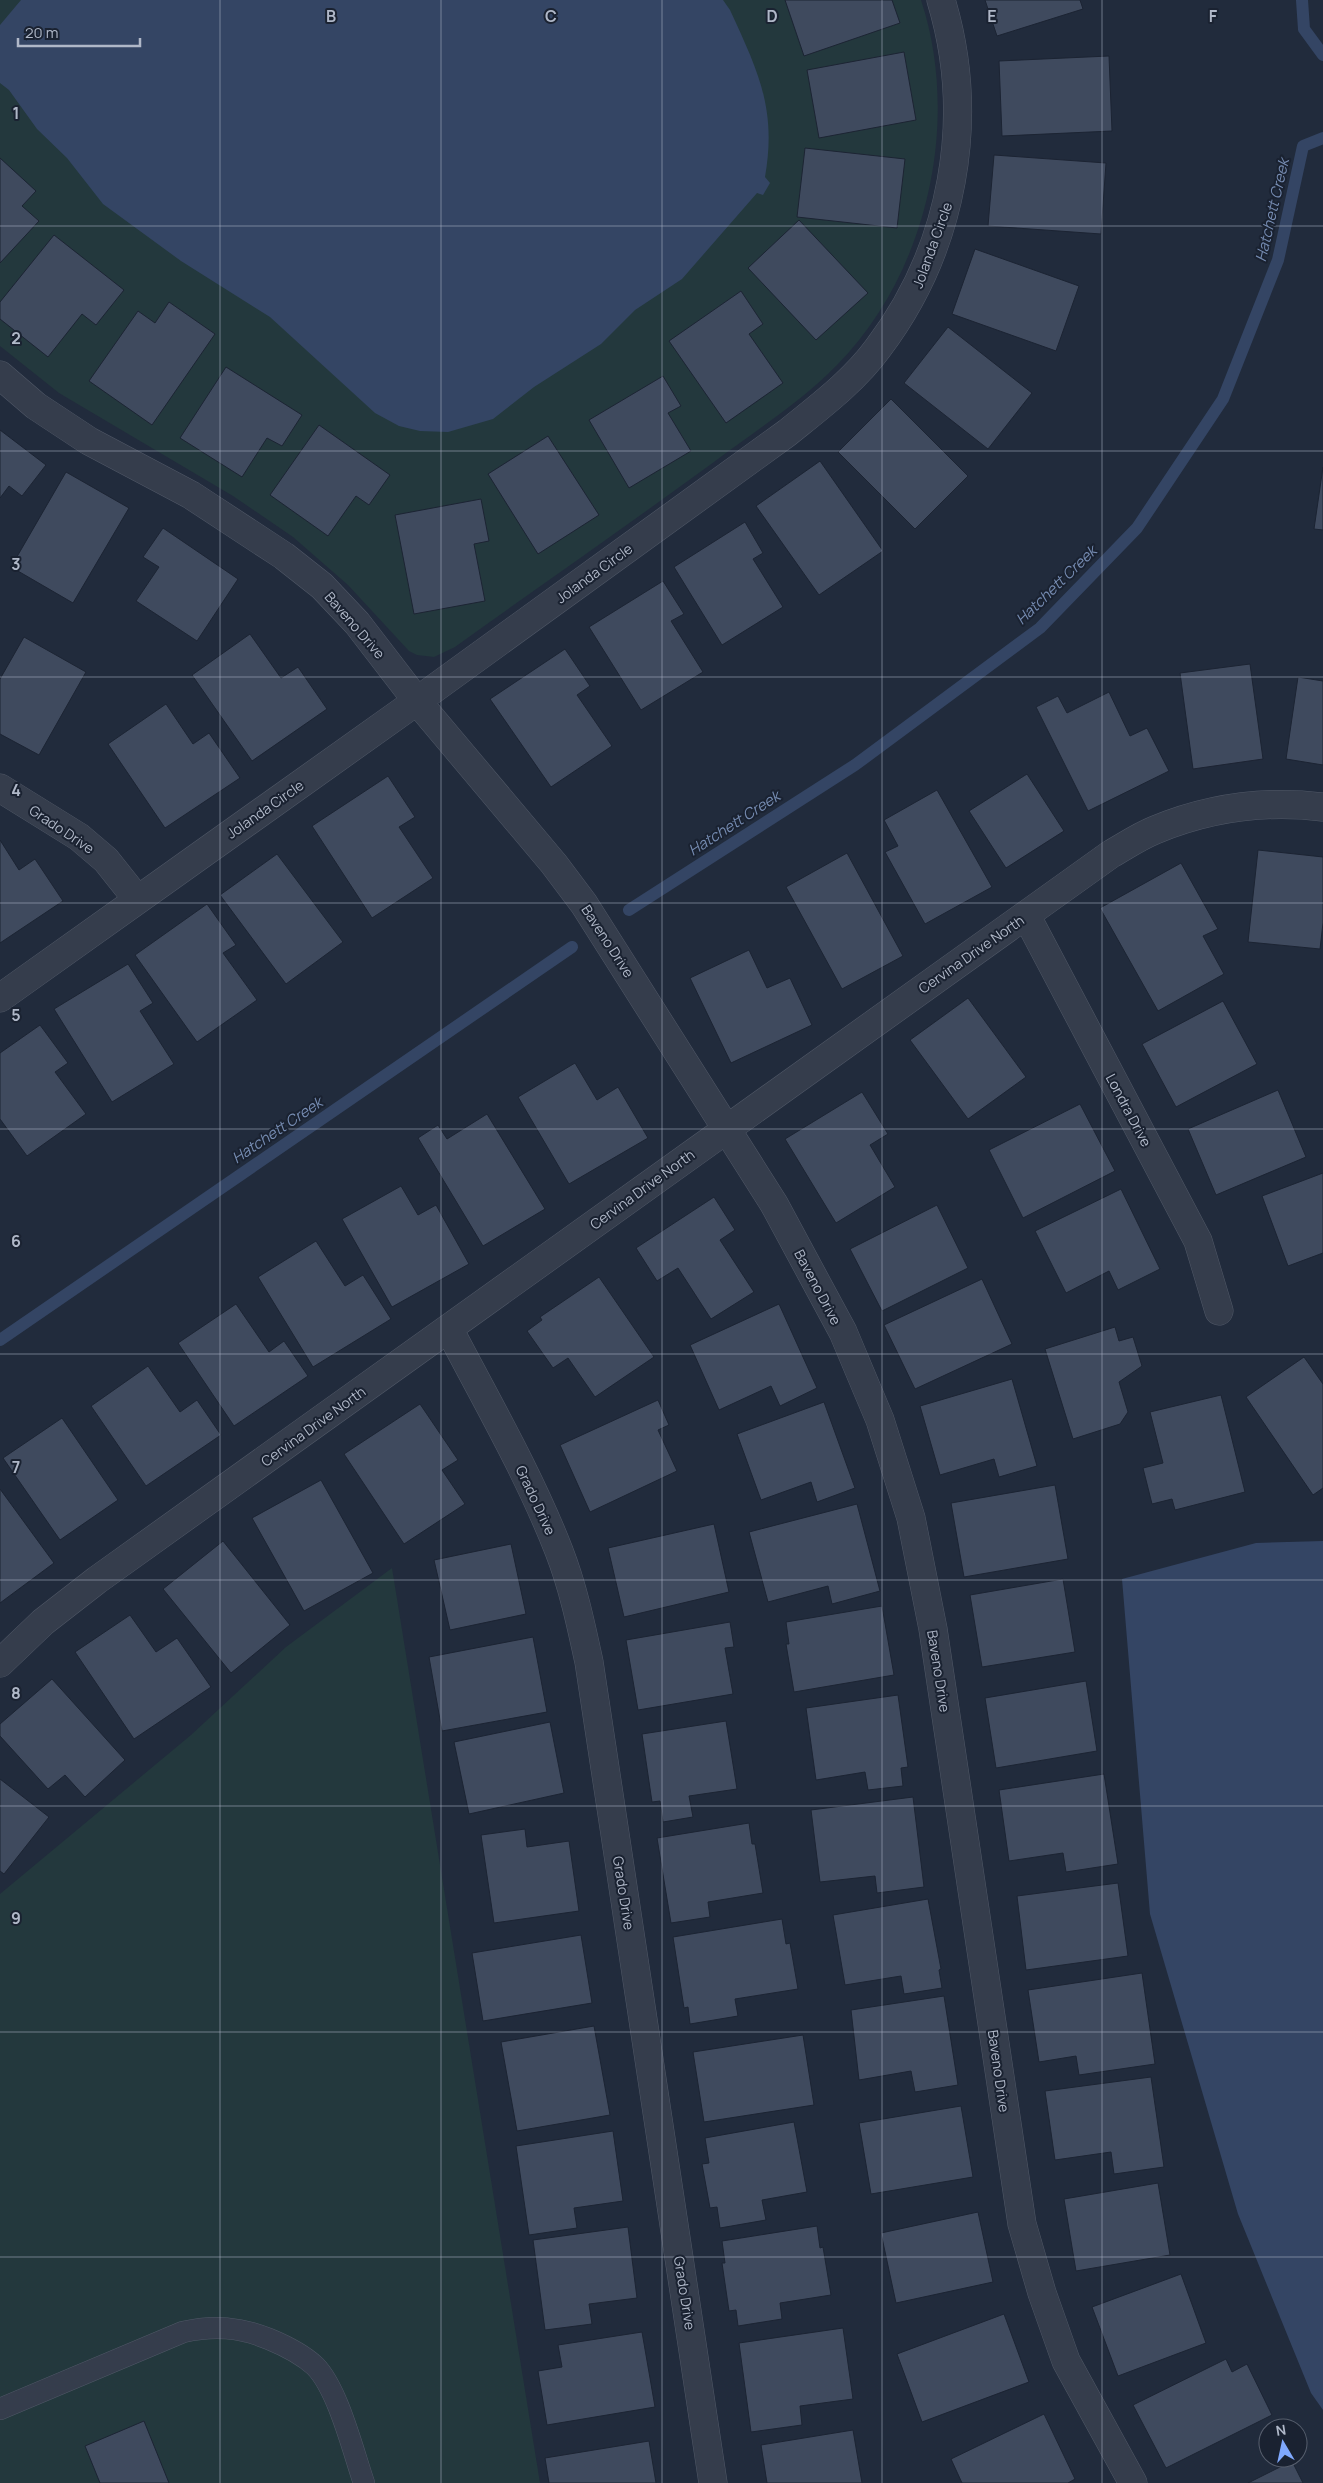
<svg xmlns="http://www.w3.org/2000/svg" width="1323" height="2483" font-family="Manrope,sans-serif">
<rect width="100%" height="100%" fill="#212b3c"/>
<!-- green -->
<path fill="#23383d" d="M0,0H921C961,121 928,273 837,365C801,402 755,431 714,462C628,525 541,585 455,647L434,657L417,655L409,651L348,585L293,537L233,496L59,393L0,346Z
M392,1568L540,2483H0V1894L191,1735L286,1647Z"/>
<!-- water -->
<path fill="#344564" d="M21,0H723L730,10C758,71 777,109 765,177L770,183L763,195L757,193L682,279L635,310L601,344L534,387L493,419L448,432L420,431L399,426L375,413L270,317L181,261L103,204L67,158L37,129L9,90L0,83V25Z
M1323,1541V2410L1311,2393L1238,2214L1150,1914L1122,1579L1256,1543Z"/>
<g fill="none" stroke-linecap="round" stroke-linejoin="round">
<!-- stream -->
<path stroke="#344564" stroke-width="12" d="M1302,0L1304,29L1323,55
M629,910L855,765L1040,628L1137,528L1223,399L1278,260L1303,146L1323,138
M0,1340L572,947"/>
</g>
<!-- building -->
<path fill="#3f4a5e" stroke="#1c2433" d="M785,0H892L900,23L804,56Z
M985,0H1080L1083,9L997,36Z
M904,52L916,120L819,138L807,70Z
M1109,56L1112,131L1002,136L999,61Z
M805,148L905,159L897,228L797,217Z
M994,155L1106,163L1101,234L988,226Z
M0,158L36,191L22,206L39,221L0,263Z
M799,220L868,293L816,340L748,268Z
M54,235L124,290L96,325L82,314L48,357L0,319V302Z
M975,249L1079,286L1056,351L952,314Z
M741,291L763,324L749,334L783,383L726,423L669,341Z
M169,302L215,334L152,425L89,381L138,311L155,323Z
M948,327L1032,393L988,449L904,383Z
M226,367L302,415L282,446L267,438L242,477L180,438Z
M663,376L681,406L668,413L691,451L629,488L589,420Z
M891,399L968,476L915,529L838,452Z
M319,425L390,475L369,505L356,496L328,536L270,495Z
M0,430L46,465L22,496L9,486L0,498Z
M548,436L599,515L538,554L488,474Z
M820,461L883,551L819,595L756,506Z
M1323,467V530L1314,529Z
M66,472L129,508L73,603L11,567Z
M481,499L489,541L474,544L485,601L414,614L395,515Z
M745,522L763,553L753,559L783,607L722,645L674,567Z
M163,528L238,579L197,641L136,601L159,567L143,557Z
M663,581L684,614L671,621L703,672L641,710L589,627Z
M250,634L281,678L298,667L327,709L252,761L192,675Z
M24,637L86,672L39,755L0,734V679Z
M565,649L590,686L577,695L612,746L551,787L490,699Z
M1250,664L1263,759L1193,769L1180,673Z
M1298,677L1323,681V765L1286,759Z
M1109,692L1130,736L1147,728L1169,771L1088,811L1036,707L1058,696L1067,713Z
M166,704L193,744L209,733L240,778L165,828L108,744Z
M1027,774L1064,831L1006,868L969,811Z
M388,776L415,817L399,827L433,878L372,918L312,826Z
M937,790L992,887L925,924L885,852L898,846L884,820Z
M0,840L19,870L35,859L63,901L0,943Z
M1258,850L1323,857V923L1320,949L1248,942Z
M847,853L903,956L842,989L786,887Z
M277,854L343,942L286,984L220,895Z
M1181,863L1218,929L1203,936L1224,974L1158,1011L1100,908Z
M207,904L236,945L223,953L257,1000L197,1042L135,955Z
M749,950L767,988L790,978L812,1025L731,1063L690,978Z
M128,964L153,1003L140,1011L174,1064L112,1102L54,1009Z
M968,998L1026,1077L968,1119L910,1040Z
M1223,1001L1257,1064L1176,1107L1142,1044Z
M40,1025L68,1063L55,1072L86,1114L27,1156L0,1119V1053Z
M575,1063L597,1100L618,1087L648,1138L569,1184L518,1097Z
M1278,1090L1306,1157L1216,1195L1188,1129Z
M862,1092L888,1134L870,1145L895,1187L836,1223L785,1139Z
M1080,1104L1115,1171L1023,1218L989,1150Z
M487,1114L545,1209L483,1246L418,1138L438,1125L447,1139Z
M1323,1173V1253L1288,1266L1262,1196Z
M401,1186L418,1215L436,1205L469,1264L392,1307L342,1219Z
M1121,1189L1160,1269L1118,1290L1109,1271L1066,1293L1035,1231Z
M714,1197L735,1230L720,1240L754,1292L711,1319L678,1268L657,1281L636,1248Z
M937,1205L968,1268L882,1311L850,1249Z
M316,1241L345,1286L363,1275L391,1319L313,1367L258,1277Z
M599,1277L654,1357L595,1397L568,1358L553,1368L527,1331L542,1320L540,1317Z
M982,1279L1012,1344L915,1389L884,1325Z
M236,1304L269,1352L284,1341L308,1376L234,1426L178,1343Z
M779,1304L817,1388L780,1406L771,1386L719,1410L690,1345Z
M1115,1327L1119,1341L1133,1337L1142,1366L1119,1382L1128,1412L1120,1424L1073,1439L1045,1349Z
M1304,1357L1323,1384V1488L1313,1495L1246,1397Z
M148,1366L180,1412L197,1400L221,1435L146,1486L91,1406Z
M1012,1379L1037,1466L999,1477L994,1459L940,1475L920,1406Z
M1221,1395L1245,1492L1175,1510L1172,1499L1152,1504L1143,1468L1163,1463L1150,1412Z
M658,1400L669,1425L658,1430L677,1471L590,1512L560,1445Z
M824,1402L855,1488L817,1502L811,1482L761,1500L737,1434Z
M420,1404L458,1460L442,1470L465,1504L404,1544L344,1454Z
M62,1418L118,1500L60,1540L3,1458Z
M321,1480L373,1573L304,1611L252,1518Z
M1055,1485L1068,1559L964,1577L951,1503Z
M0,1489L54,1563L0,1603Z
M857,1504L880,1591L832,1604L828,1586L768,1602L749,1532Z
M714,1524L729,1592L624,1617L608,1548Z
M223,1541L290,1625L231,1673L163,1589Z
M511,1544L526,1614L450,1630L434,1560Z
M1063,1579L1075,1652L982,1667L970,1595Z
M882,1606L894,1675L794,1692L786,1644H789L786,1622Z
M130,1615L156,1652L177,1638L211,1687L134,1739L75,1652Z
M730,1622L734,1647L725,1648L733,1694L638,1710L626,1640Z
M533,1637L547,1712L442,1731L429,1657Z
M52,1679L125,1760L85,1797L65,1775L48,1789L0,1736V1724Z
M1086,1681L1097,1751L996,1768L985,1698Z
M898,1695L908,1767L901,1768L903,1786L868,1790L865,1772L816,1780L806,1708Z
M726,1721L737,1789L689,1796L693,1817L663,1822L660,1801L652,1802L642,1734Z
M550,1722L564,1793L469,1814L454,1742Z
M1104,1774L1118,1864L1066,1872L1063,1853L1009,1861L999,1790Z
M0,1779L49,1817L4,1874L0,1871Z
M913,1797L924,1887L877,1893L875,1876L820,1882L811,1810Z
M749,1823L752,1844H755L763,1893L708,1902L710,1917L671,1923L657,1838Z
M525,1829L527,1847L569,1841L579,1911L494,1923L481,1835Z
M1118,1883L1128,1956L1026,1970L1017,1896Z
M928,1899L941,1969L939,1970L942,1988L904,1994L901,1976L845,1985L833,1915Z
M782,1919L786,1944L790,1943L798,1989L735,1999L738,2016L690,2024L688,2007L684,2008L673,1937Z
M581,1935L592,2003L483,2021L472,1953Z
M1142,1973L1155,2064L1079,2075L1076,2056L1039,2062L1028,1990Z
M944,1996L958,2085L915,2092L911,2071L859,2080L851,2010Z
M594,2026L610,2115L517,2131L501,2042Z
M803,2035L814,2105L704,2122L693,2052Z
M1151,2077L1164,2167L1114,2174L1111,2152L1055,2160L1045,2091Z
M961,2106L973,2177L871,2194L859,2123Z
M794,2122L807,2192L762,2200L766,2220L720,2228L717,2207L710,2208L702,2164L709,2163L705,2138Z
M613,2131L623,2201L574,2208L577,2228L529,2235L516,2146Z
M1158,2183L1170,2255L1076,2271L1064,2199Z
M978,2212L993,2282L896,2303L881,2233Z
M817,2226L820,2248L823,2247L831,2295L780,2303L782,2319L738,2326L736,2310L729,2311L722,2263H725L722,2241Z
M628,2227L637,2298L589,2304L592,2324L545,2330L533,2240Z
M1181,2274L1206,2343L1118,2376L1092,2307Z
M1004,2314L1029,2382L922,2422L897,2354Z
M843,2328L853,2399L800,2406L802,2425L751,2432L739,2343Z
M642,2332L655,2407L547,2425L538,2371L562,2367L558,2345Z
M1226,2359L1232,2372L1247,2364L1272,2415L1166,2468L1133,2405Z
M1044,2414L1075,2479L1068,2483H962L951,2459Z
M144,2421L169,2483H100L85,2446Z
M853,2430L862,2483H767L761,2445Z
M649,2441L656,2483H549L545,2458Z
M1292,2461L1303,2483H1248Z"/>
<g fill="none" stroke-linecap="round" stroke-linejoin="round">
<!-- service casing -->
<g stroke="#505867" stroke-width="22">
<path id="service" d="M0,2409L183,2332C214,2325 240,2327 269,2339C286,2346 302,2354 315,2366C338,2389 353,2451 364,2483"/>
</g>
<!-- minor casing -->
<g stroke="#505867" stroke-width="29">
<path id="minor" d="M0,375L36,406L89,441L191,495L284,556L322,586L357,623L417,701L554,864L584,904L774,1204L843,1332L880,1420L911,1518L933,1629L1022,2224L1042,2293L1066,2361L1133,2483
M0,788L79,837L106,860L137,899
M1026,915L1198,1241L1219,1311
M0,998L417,701L787,433C819,407 854,381 878,348C953,249 977,119 941,0
M449,1329C487,1402 529,1474 559,1551C573,1587 581,1625 589,1662L713,2483
M0,1663L43,1622L97,1580L1111,854C1125,846 1140,836 1155,830C1208,808 1266,800 1323,807"/>
</g>
<!-- service -->
<use href="#service" stroke="#353d4c" stroke-width="21"/>
<!-- minor -->
<use href="#minor" stroke="#353d4c" stroke-width="28"/>
</g>
<!-- grid -->
<path fill="none" stroke="#b0b8c8" stroke-width="1" stroke-opacity="0.55" d="M220,0V2483M441,0V2483M662,0V2483M882,0V2483M1102,0V2483M0,226H1323M0,451H1323M0,677H1323M0,903H1323M0,1129H1323M0,1354H1323M0,1580H1323M0,1806H1323M0,2032H1323M0,2257H1323"/>
<g text-anchor="middle" dominant-baseline="central" stroke-width="4" stroke-linejoin="round" paint-order="stroke">
<!-- street labels -->
<g font-size="14" fill="#b0b8c8" stroke="#1a2231">
<text transform="translate(932 245) rotate(-70)">Jolanda Circle</text>
<text transform="translate(594 573) rotate(-36)">Jolanda Circle</text>
<text transform="translate(355 625) rotate(49)">Baveno Drive</text>
<text transform="translate(265 809) rotate(-35)">Jolanda Circle</text>
<text transform="translate(62 829) rotate(34)">Grado Drive</text>
<text transform="translate(608 941) rotate(57)">Baveno Drive</text>
<text transform="translate(971 954) rotate(-35)">Cervina Drive North</text>
<text transform="translate(1129 1110) rotate(62)">Londra Drive</text>
<text transform="translate(642 1189) rotate(-36)">Cervina Drive North</text>
<text transform="translate(818 1287) rotate(62)">Baveno Drive</text>
<text transform="translate(313 1426) rotate(-36)">Cervina Drive North</text>
<text transform="translate(536 1500) rotate(65)">Grado Drive</text>
<text transform="translate(939 1671) rotate(81)">Baveno Drive</text>
<text transform="translate(624 1893) rotate(81)">Grado Drive</text>
<text transform="translate(999 2071) rotate(82)">Baveno Drive</text>
<text transform="translate(685 2293) rotate(81)">Grado Drive</text>
</g>
<!-- water labels -->
<g font-size="15" font-style="italic" fill="#768cb2" stroke="#1a2231">
<text transform="translate(1272 210) rotate(-77)">Hatchett Creek</text>
<text transform="translate(1056 585) rotate(-44)">Hatchett Creek</text>
<text transform="translate(734 823) rotate(-33)">Hatchett Creek</text>
<text transform="translate(277 1130) rotate(-34)">Hatchett Creek</text>
</g>
</g>
<g font-size="16" text-anchor="middle" font-weight="bold" fill="#b0b8c8" stroke="#1a2231" stroke-width="4" stroke-linejoin="round" paint-order="stroke">
<text x="331" y="22">B</text>
<text x="551" y="22">C</text>
<text x="772" y="22">D</text>
<text x="992" y="22">E</text>
<text x="1213" y="22">F</text>
<text x="16" y="119">1</text>
<text x="16" y="344">2</text>
<text x="16" y="570">3</text>
<text x="16" y="796">4</text>
<text x="16" y="1021">5</text>
<text x="16" y="1247">6</text>
<text x="16" y="1473">7</text>
<text x="16" y="1699">8</text>
<text x="16" y="1924">9</text>
</g>
<!-- north arrow -->
<g transform="translate(1283 2443) rotate(351)"><circle r="24" fill="#1a2231" stroke="#565e6d"/>
<path d="M0-4L9 19L0 12L-9 19Z" fill="#7fa8fd"/>
<text y="-8" font-size="14" font-weight="bold" text-anchor="middle" fill="#b0b8c8">N</text>
</g>
<!-- scale -->
<path d="M18 38v8h122v-8" fill="none" stroke="#b0b8c8" stroke-width="2.5"/>
<text x="25" y="38" font-size="15" fill="#b0b8c8" stroke="#1a2231" stroke-width="4" paint-order="stroke">20 m</text>
</svg>
